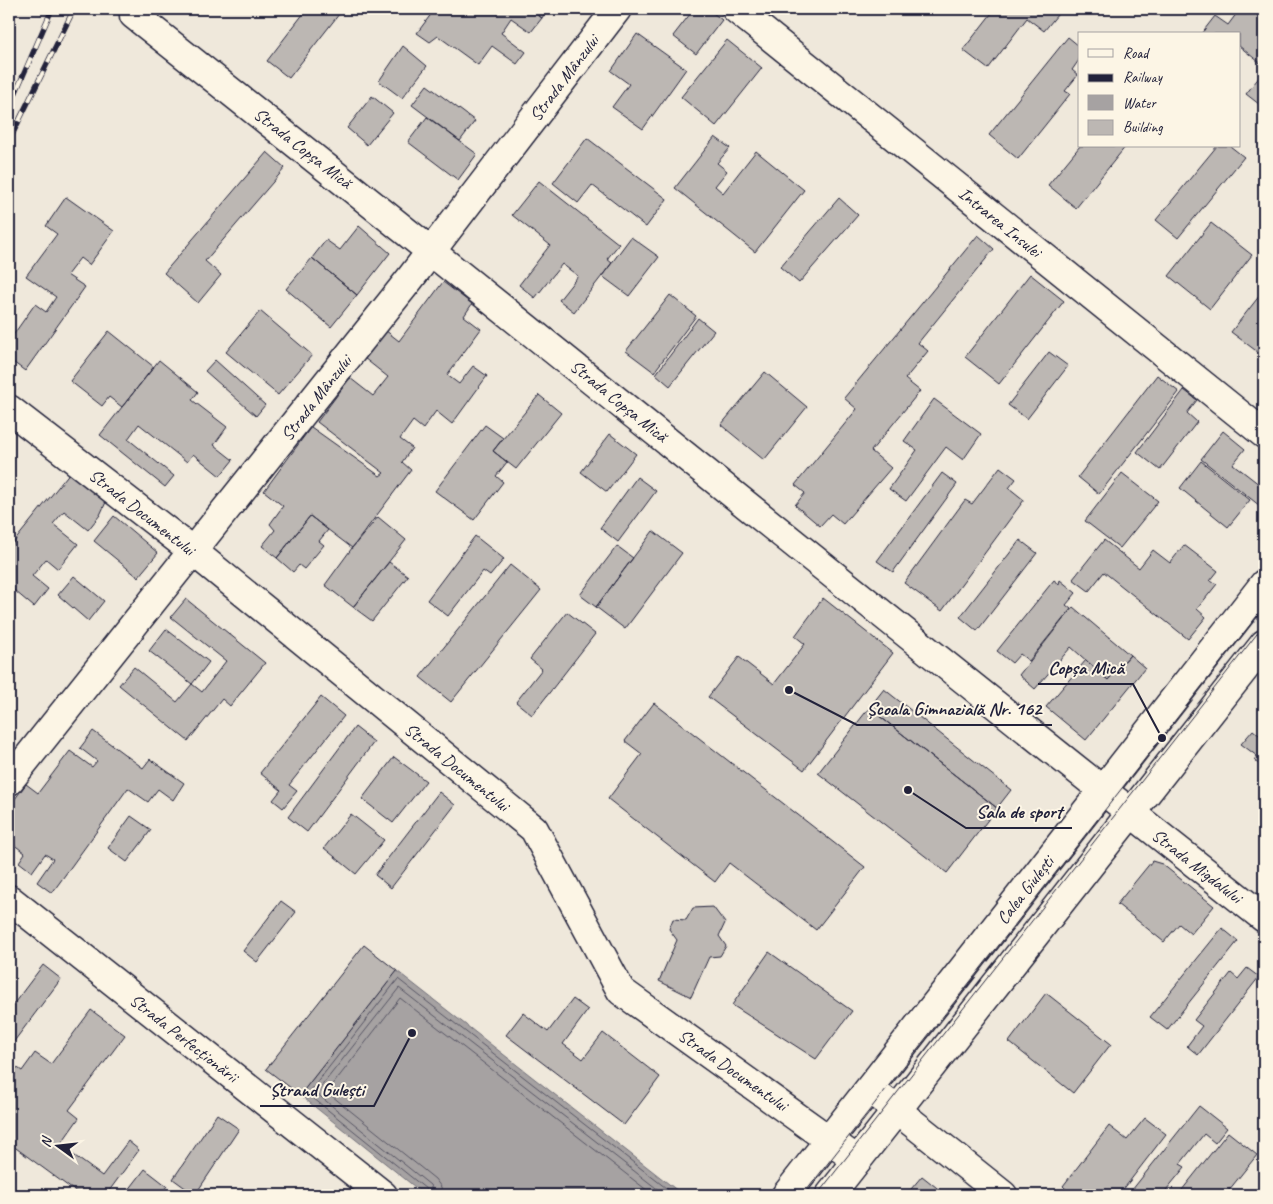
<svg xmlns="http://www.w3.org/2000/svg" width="1273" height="1204" font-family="Caveat,sans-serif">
<rect width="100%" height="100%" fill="#efe8db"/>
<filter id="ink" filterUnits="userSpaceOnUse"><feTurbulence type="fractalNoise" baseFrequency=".02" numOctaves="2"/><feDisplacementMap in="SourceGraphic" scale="10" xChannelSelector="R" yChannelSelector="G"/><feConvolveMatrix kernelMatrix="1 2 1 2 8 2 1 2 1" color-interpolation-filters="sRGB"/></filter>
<g filter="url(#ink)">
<!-- water -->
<path fill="#a6a2a2" stroke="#716f79" d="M397,971L683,1195H425L300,1095Z"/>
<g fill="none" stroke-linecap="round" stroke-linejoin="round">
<!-- shore -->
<path stroke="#575564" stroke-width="1" d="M428,1195L426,1189L308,1094L398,979L675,1195
M434,1195L430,1185L316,1093L399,988L665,1195
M442,1195L441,1187L435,1179L327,1092L400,998L653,1195"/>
</g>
<!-- building -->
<path fill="#bcb7b3" stroke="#22223b" d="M307,9H343L289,78L267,61Z
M435,9H529L542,18L531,32L511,18L501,33L526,52L517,64L492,46L478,65L438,36L430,42L417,33Z
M529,9H547L542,18Z
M694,9H708L722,20L696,54L673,36Z
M995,9H1062L1044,31L1027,18L988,69L963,50Z
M1240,9H1264V66L1239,46V34H1201L1215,16L1228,25Z
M637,34L686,69L643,129L612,107L629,84L611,71Z
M1068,37L1079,46V60L1072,70L1078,75L1065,91L1070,94L1018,159L989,135Z
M727,40L762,68L716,126L681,97Z
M403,46L427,66L402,98L379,81Z
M1264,71V108L1246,94Z
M427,85L475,121L460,141L412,105Z
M372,96L393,113L367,145L347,128Z
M427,117L477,154L458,180L408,142Z
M715,137L730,148L717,163L727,171L715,186L723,193L756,151L804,190L755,252L675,188Z
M587,138L667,199L646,227L592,185L578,203L553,183Z
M1080,146H1126L1076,208L1048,185Z
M1217,146H1230L1244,157L1178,238L1156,220Z
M267,152L285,168L205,261L221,275L198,303L164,273Z
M539,181L619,244L607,259L612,263L574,312L559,300L578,276L562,264L535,298L519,285L550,245L512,215Z
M66,197L114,231L89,265L80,258L67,275L85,287L25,371L9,359V341L35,304L46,312L56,297L26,276L57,234L46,226Z
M839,198L858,215L799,283L780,267Z
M1211,223L1252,255L1210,309L1169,276Z
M359,226L390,253L357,295L312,258L326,240L340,250Z
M978,235L994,249L918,343L928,351L905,379L920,391L871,451L891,468L843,524L831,514L820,526L795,505L805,493L795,485L857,409L844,398Z
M631,237L659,257L629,296L602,276Z
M312,258L357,295L331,327L286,289Z
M1030,274L1064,301L999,384L965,357Z
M443,282L472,304L464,316L481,329L447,375L459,384L473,366L487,376L452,424L436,411L423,429L413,421L400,439L412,448L402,462L411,470L352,548L310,516L277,558L262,546L275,530L270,524L283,506L264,491L311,427L380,476L384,473L317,422L350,378L373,396L388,377L364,358L385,330L399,341Z
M1264,290V347L1259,353L1231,332Z
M670,295L696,316L654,372L626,351Z
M260,311L312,355L278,395L226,352Z
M698,318L714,331L670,386L656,374Z
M109,331L154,367L122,407L109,397L102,406L70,381Z
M1049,352L1068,366L1027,419L1008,405Z
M159,360L198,392L192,400L227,427L214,445L233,460L220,476L193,454L187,462L139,424L128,439L174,476L165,487L100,435Z
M215,360L265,405L256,416L205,371Z
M765,372L807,407L764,460L721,425Z
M1157,375L1179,392L1099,494L1078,477Z
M1184,390L1197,400L1187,413L1197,422L1160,470L1137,452Z
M539,395L561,413L516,469L493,451Z
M934,399L981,434L963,460L946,447L906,501L889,489L917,450L904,441Z
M485,425L503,438L493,451L507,462L496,476L503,482L474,520L435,491Z
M1223,431L1245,449L1233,464L1264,488V501L1260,506L1201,459Z
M610,434L636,454L607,492L581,472Z
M1201,461L1250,500L1228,527L1180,488Z
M1000,467L1016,479L1009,488L1024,500L942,611L904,583L965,500L972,504Z
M71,471L107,500L100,515L88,530L64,511L53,524L78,544L58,569L46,559L32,576L48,589L34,607L9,586V548Z
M942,473L957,484L893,572L877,561Z
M1122,473L1158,501L1120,548L1085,521Z
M637,477L656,491L618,542L600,528Z
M114,516L158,553L138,577L94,541Z
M310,516L328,530L319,541L324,545L304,569L299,565L293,572L277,558Z
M378,517L406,540L353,607L325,585L352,548Z
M653,531L682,553L625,629L596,607Z
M475,536L504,559L490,576L483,571L448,616L427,600Z
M1020,540L1037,553L977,631L960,617Z
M1104,540L1139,568L1153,550L1170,563L1184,545L1218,571L1210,581L1217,584L1197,609L1206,617L1188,639L1104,572L1089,591L1073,579Z
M617,546L633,558L596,607L580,595Z
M389,562L408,576L372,621L353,607Z
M510,565L541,590L451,702L420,677Z
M74,576L104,601L88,621L58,595Z
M1054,580L1059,584L1060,580L1076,593L1066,605L1071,609L1029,661L1020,654L1012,663L997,651Z
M823,598L893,653L804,770L708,697L739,657L774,684L805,644L795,636Z
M186,599L265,663L230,706L222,699L188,741L119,685L134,667L177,702L192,684L202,692L226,661L171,617Z
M1073,607L1130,655L1108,680L1071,647L1035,689L1019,675Z
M567,612L595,634L532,715L516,702L542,669L530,659Z
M166,629L209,662L192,684L149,651Z
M1130,655L1145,668L1086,740L1046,707L1086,660L1108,680Z
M884,689L1011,790L997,808L869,708Z
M321,697L344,716L289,785L297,791L283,808L273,800L281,790L260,773Z
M654,703L865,867L816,930L729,863L715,882L608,799L642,754L625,741Z
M869,708L997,808L947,873L818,773Z
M355,727L374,742L307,832L288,817Z
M1253,730L1264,739V769L1254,760L1257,756L1241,744Z
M93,731L143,768L150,759L184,783L173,800L158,789L148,802L128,788L52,893L37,882L53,859L45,854L32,872L19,862L25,853L9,841V807L26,784L38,793L70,751L92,767L97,761L80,748Z
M394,757L426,781L393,823L362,799Z
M439,792L455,805L391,888L375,875Z
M351,814L384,840L356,874L324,848Z
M131,816L151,830L127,862L108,848Z
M1152,861L1162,864L1214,906L1191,934L1179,924L1164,942L1117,904Z
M281,901L296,912L257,962L243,951Z
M713,907L725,923L719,936L726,946L720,956L709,957L691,997L659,981L677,940L669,929L673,919L686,920L693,908Z
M1222,928L1238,941L1167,1030L1150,1017Z
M364,945L397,971L300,1095L266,1069Z
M769,952L852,1011L816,1059L732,1005Z
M43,965L61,979L9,1048V1010Z
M1247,968L1259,977L1198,1055L1187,1046L1202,1026L1194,1020L1231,973L1238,979Z
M1046,993L1111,1044L1073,1093L1009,1042Z
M573,999L588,1010L563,1044L583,1059L603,1033L660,1077L624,1125L506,1035L523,1013L548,1032Z
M91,1010L125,1035L69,1110L79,1118L60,1145L102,1176L128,1141L139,1150L106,1195H80L9,1143V1062L22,1071L35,1053L51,1064Z
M1199,1106L1227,1128L1215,1143L1204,1134L1180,1164L1185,1167L1162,1195H1128Z
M217,1114L239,1129L195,1195L173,1179Z
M1145,1118L1166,1134L1119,1195H1062L1067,1190L1063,1186L1109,1126L1127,1140Z
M1228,1132L1257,1155L1225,1195H1178Z
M145,1169L167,1186L160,1195H125Z
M922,1176L946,1195H906Z"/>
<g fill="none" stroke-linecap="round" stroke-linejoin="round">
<!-- minor casing -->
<g stroke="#22223b" stroke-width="31">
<path id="minor" d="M135,9L134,15C513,314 885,620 1264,918
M736,9L1264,434
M9,409L194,552L534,829L621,991L857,1160
M9,781L409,280L617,9
M9,899L383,1195
M870,1089L1003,1195"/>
</g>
<!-- secondary casing -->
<g stroke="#22223b" stroke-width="31">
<path id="secondary" d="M786,1195L1264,584
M830,1195L1264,644"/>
</g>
<!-- minor -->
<use href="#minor" stroke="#fcf5e5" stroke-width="28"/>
<!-- secondary -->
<use href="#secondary" stroke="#fcf5e5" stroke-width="28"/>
<!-- tram -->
<path stroke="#22223b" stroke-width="1" d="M803,1195L1264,607
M817,1195L1264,625"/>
<!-- rail casing -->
<g stroke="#22223b" stroke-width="5.5">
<path id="rail" d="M9,108L52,9
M9,141L74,9"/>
</g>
<!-- rail -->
<use href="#rail" stroke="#fcf5e5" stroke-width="4" stroke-dasharray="11" stroke-linecap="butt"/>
</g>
</g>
<g text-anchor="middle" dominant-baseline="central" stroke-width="4" stroke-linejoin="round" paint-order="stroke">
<!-- street labels -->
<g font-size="18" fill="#22223b" stroke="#fcf5e5">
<text transform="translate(564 78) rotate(-53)">Strada Mânzului</text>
<text transform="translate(303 148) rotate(38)">Strada Copșa Mică</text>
<text transform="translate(1000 222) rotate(39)">Intrarea Insulei</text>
<text transform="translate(316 398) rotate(-52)">Strada Mânzului</text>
<text transform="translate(619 401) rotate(39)">Strada Copșa Mică</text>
<text transform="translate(142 512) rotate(38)">Strada Documentului</text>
<text transform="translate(457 767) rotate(39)">Strada Documentului</text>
<text transform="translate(1197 866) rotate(38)">Strada Migdalului</text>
<text transform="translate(1025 890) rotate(-52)">Calea Giulești</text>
<text transform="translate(184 1038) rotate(38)">Strada Perfecționării</text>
<text transform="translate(733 1070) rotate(35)">Strada Documentului</text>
</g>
</g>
<!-- callouts -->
<path fill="none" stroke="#22223b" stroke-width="2" d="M1162 738L1133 684H1038M789 690L857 725H1052M908 790L966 828H1072M412 1033L374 1106H260"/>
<g fill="#22223b" stroke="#fcf5e5" stroke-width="2">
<circle cx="1162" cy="738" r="5"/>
<circle cx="789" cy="690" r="5"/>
<circle cx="908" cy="790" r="5"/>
<circle cx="412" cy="1033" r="5"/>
</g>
<g font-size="19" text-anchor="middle" font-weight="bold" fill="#22223b" stroke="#fcf5e5" stroke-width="4" stroke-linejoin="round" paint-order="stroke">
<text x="1086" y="674">Copșa Mică</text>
<text x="954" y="715">Școala Gimnazială Nr. 162</text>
<text x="1019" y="818">Sala de sport</text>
<text x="317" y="1096">Ștrand Gulești</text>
</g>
<!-- margin -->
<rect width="1273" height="1204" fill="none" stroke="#fcf5e5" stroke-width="30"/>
<rect x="15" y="15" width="1243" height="1174" fill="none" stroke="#22223b" stroke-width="2" filter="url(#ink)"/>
<!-- legend -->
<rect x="1078" y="32" width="162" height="115" fill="#fcf5e5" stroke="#a5a1a1"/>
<rect x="1088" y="49" width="25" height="8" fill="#fcf5e5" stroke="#a5a1a1"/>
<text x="1123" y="58" font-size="15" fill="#22223b">Road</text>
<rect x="1088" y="74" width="25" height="8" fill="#22223b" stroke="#a5a1a1"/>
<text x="1123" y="82" font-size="15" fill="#22223b">Railway</text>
<rect x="1088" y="95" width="25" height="15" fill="#a6a2a2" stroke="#a5a1a1"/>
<text x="1123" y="108" font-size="15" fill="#22223b">Water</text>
<rect x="1088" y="120" width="25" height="15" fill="#bcb7b3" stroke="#a5a1a1"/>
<text x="1123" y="132" font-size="15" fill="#22223b">Building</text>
<!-- north arrow -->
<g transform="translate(58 1146) rotate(285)" stroke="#fcf5e5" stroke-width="4" paint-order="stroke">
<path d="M0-4L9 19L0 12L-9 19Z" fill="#22223b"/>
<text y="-8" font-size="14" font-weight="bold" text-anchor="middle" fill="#22223b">N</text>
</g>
</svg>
